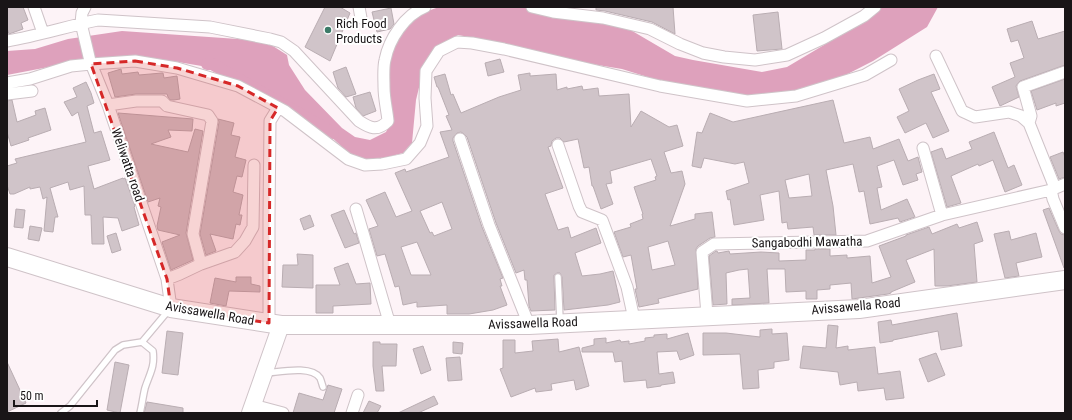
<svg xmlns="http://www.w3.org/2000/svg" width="1072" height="420" font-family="'Roboto Condensed',sans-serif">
<rect width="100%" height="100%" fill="#fdf3f7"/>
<!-- water -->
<path fill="#dea1bc" d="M439,7H522L549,15L622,25L675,56L693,60L762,72L787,67L824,45L878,7H938L927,27L873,61L828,84L769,96L720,94L670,84L622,69L561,59L501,43L458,35L435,49L424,67L416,100L412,143L403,153L373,161L353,157L314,121L276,96L231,71L178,62L137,59L101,57L7,75V51L35,49L68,39L122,31L265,41L287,55L289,65L305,90L342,128L355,137L370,140L386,132L393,117L386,65L396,41L419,14Z"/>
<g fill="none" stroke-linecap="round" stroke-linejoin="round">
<!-- canal -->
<path stroke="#dea1bc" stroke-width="12" d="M207,64H212L333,133"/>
</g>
<!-- building -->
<path fill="#d0c4c9" stroke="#b9adb2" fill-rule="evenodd" d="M7,7H23L28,20L21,23L23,29L9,34L7,28Z
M325,7H340L350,13L330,61L305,47Z
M596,7H673L675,34L652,22L605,11L596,10Z
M391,8L394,24L390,29L377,32L372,12Z
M778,12L782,49L757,51L753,15Z
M1032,21L1038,39L1065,31V65L1020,81L1018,83L1016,86L1019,97L1000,106L992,87L1015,77L1010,63L1024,58L1018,40L1011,42L1007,29Z
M500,59L504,72L488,76L485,63Z
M346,67L356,94L346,97L338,88L333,72Z
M121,69L122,74L138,72L139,75L162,73H163L164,78L177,76L180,99L174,100H170L168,97L167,94H136L115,97L108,73Z
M530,73V76L556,74L557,90L567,87V89L582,86L583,90L598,88L599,96L629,94L631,127L641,111L669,127L677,125L683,146L664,152L671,173L682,171L685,184L670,226L695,219V214L712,212L715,237L710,238L698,246L696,249L698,289L658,299L659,303L639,307L635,289H637L631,255L623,257L614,232L631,227L630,224L643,219L642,214H643L634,187L656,180L655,177L657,176L651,159L610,171L612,183L606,184L613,204L601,209L593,186H592L589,167L584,168L578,139L564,142L560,138H556L552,141L551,146L548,147L563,188L545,194L558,230L568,227L571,238L596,228L601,243L575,253L582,276L600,274L613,271L620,302L608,305L564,310L562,277L560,273H557L554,275V277L555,310L531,311L529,306L527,280H525L524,270L516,273L496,223L467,137L464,134L461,132L457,133L455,135L453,138V141L482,227L503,278L500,279L502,286H500L507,305L493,310L469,314H447V305L417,307V302L403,305L399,286L395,287L385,254L377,256L369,229L378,226L366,200L385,192L396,217L412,211L395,173L405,169L406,172L449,157L440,132L452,130L446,116L449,115L438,87H437L434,77L445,74L451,95L453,94L461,113L499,97L521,90L518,75ZM442,202L452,229L434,236L432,232L430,233L420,211ZM668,241L675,265L652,270L648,247ZM417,242L431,275H411L401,247Z
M934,74L940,89L931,92L949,131L933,138L926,123L905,133L897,117L909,111L899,89L918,80Z
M1065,79V103L1056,106V103L1037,110L1031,91Z
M86,82L91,93L94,103L87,106L94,133L101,131L110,160L88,166L94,189L123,178V179L125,178L135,206L134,207L139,225L122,231L118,218L103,217L104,244H92L91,215H85L84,186L70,190L68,182L50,188L58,217H55L53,232L44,231L47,197L43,199L40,187L30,189V187L14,194H10L7,185V166L17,163L15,159L86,142L78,112L72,116L64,102L77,97L73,88Z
M370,92L376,111L363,116L356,108L353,97Z
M12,100L17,122L36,115L35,111L45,108L51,130L28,138L29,140L11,146L7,132V101Z
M833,100L844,143L870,137L873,149L899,139L908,161L918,157L922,172L916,174L918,180L903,185L894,160L877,166L882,187L877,188L881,210L907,199L915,217L900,222L898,218L870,224L864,191L859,192L853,164L826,170L833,206L836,235H814L813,227L788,229L787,222L782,223L779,191L760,195L764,220L734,225L730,199L728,200L726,191L749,183L744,162L735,164L704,158L701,168L692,166L697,132L702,133L710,113L733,122ZM809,174L812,196L789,198L785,180Z
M118,113L193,119L192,131L168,130L171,137L151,144L188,152L195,129L203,131L186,233L193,260L171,270L162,242L180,235L158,230L157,226L161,207L158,206L160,198L148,202Z
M218,119L234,123L231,135L240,137L235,157L246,160L242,177L237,176L233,192L243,195L239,215H242L240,225L236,224L233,239L210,234L216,251L206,255L200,234L219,122Z
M994,132L1008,168L1014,165L1022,185L1005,192L993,160L979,166L978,164L951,176L961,203L947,207L931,152L942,148L946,159L972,149L969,142Z
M1063,152L1065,157V177L1059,179L1050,157Z
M1049,208L1059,231L1061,234L1065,235V268H1064L1043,210Z
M16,209L25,210L23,228L14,227Z
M344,210L354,234L356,233L359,243L345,248L331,215Z
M310,215L314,226L304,230L300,219Z
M977,222L983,241L974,244L977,282L947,286H935L934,249L906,260L915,282L891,292V293L888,294L852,299L851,283L830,285V289L817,290V299H806V291L786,292L785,269H767L769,303L732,305V299L750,298L748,269L739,270L726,273L727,304L713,305L709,256L716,251H717L718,253L729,251L730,254L761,252L779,253V261L806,260V250H815V249H830V256L847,255V258L870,256L872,283L891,277L879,246L906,236V235L929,227L932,234L957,224L959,228Z
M30,226L42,228L39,241L28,239Z
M1009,231L1011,240L1036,233L1042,257L1016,263L1019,276L1005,278L994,234Z
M116,233L121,250L112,253L107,236Z
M297,254L313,255V288L282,287L283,265H298Z
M348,263L356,284L370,283L371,304L333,306V313H316V285H340L334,268Z
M236,277H251V284L260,286V292L229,291L226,306L210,303L215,278L236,282Z
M957,313L962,346L941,350L938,331L893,340V341L880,343L878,322L891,320L892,325Z
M828,325L838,326L836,348L848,346V350L875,347L878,374L900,371L904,398L886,400L884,388L858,391L857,382L840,385L838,372L800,368L803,346L826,348Z
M772,329V334L787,333L789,360L774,362V368L758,370L759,388L743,389L740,354L703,355V333H726L760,337V330Z
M167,331L183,333L178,375L162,373Z
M688,333L694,355L680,360L677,351L657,352L659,374L673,372L675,383L661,385V386L647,388L646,380L624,382L622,361L615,362L613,352H582V348L594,345V339L606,338V343L620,340L621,342L629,341V344L645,341V338L654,337V335L667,334V339Z
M558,339L559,352L579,347L589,386L576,390L574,380L551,384L552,390L536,392L535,388L511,397L500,369L503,368V340H515V353L533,351L532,341Z
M373,342H380V344H397L396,366H382L384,391H376L373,366Z
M453,342L463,343L462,354L453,353Z
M423,346L431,370L421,374L413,349Z
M936,353L945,375L928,382L919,359Z
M460,357L462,380L448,381L446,358Z
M7,362L26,403L7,412Z
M115,362L129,365L120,413L107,410Z
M328,385L342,389L334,413H293L299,393L323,400Z
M434,396L438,404L418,413H398Z
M369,401L381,406L377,413H363Z
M147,402L183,408V413H144Z"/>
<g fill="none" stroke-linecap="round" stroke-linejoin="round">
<!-- lane casing -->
<g stroke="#cfc3c8" stroke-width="8">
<path id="lane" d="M558,277L560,320
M266,373C280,372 311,365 320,378C321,380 322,384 323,387
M61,413L70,406L115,350L123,345L142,342L168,311
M140,413C142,405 143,396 145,388C150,373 155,367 153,351L142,342"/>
</g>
<!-- street casing -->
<g stroke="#cfc3c8" stroke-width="13">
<path id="street" d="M34,7L43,33
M85,7L82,13L81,23L90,61L108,105L167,279L171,308
M359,7L361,18
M532,7L553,12L603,18L650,29L680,44L703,53L724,57L755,60L787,55L824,38L864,16L875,7
M7,41C38,36 68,26 98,20L210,27L270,39L281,42L294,51L359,121C370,128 377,132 388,121C387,110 384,99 384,87C384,79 383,68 385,60C389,39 405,15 425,7
M936,56L962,111L975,117L1009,112L1021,116L1029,123L1055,188
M7,83L30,79L71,66L91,64L135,61L177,68L238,86L285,111L348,159L365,165L382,164L406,159L420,143L427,126L425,98L426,71L439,51L457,42L472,43L504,49L660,86L747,101L796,96L865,75L891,60
M7,94L32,91
M108,105L136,101H162L167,106L208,115L212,121L193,234L201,264
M1029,123L1031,116L1023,87L1065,72
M460,139L489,225L529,325
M558,145L579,206L582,212L602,220L627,287L634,319
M923,148L942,215
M1051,190L1053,199L1065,228
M356,209L390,325
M167,279L180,274L201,264L235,252L245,241L253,227L254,165
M707,315L702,252L714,244L867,241L942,215L1051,190L1065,184
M269,323V218L270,121L278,108
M253,405L283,413
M352,413L358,395"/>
</g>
<!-- secondary casing -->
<g stroke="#cfc3c8" stroke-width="18">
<path id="secondary" d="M250,413L281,325"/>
</g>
<!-- primary casing -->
<g stroke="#cfc3c8" stroke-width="20">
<path id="primary" d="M7,257L171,308L281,325H529L859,309L1065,280"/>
</g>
<!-- lane -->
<use href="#lane" stroke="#fff" stroke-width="5.5"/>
<!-- street -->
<use href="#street" stroke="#fff" stroke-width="11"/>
<!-- secondary -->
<use href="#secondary" stroke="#fff" stroke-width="16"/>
<!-- primary -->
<use href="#primary" stroke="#fff" stroke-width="18"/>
</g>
<!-- marked area -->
<path fill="#d62828" fill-opacity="0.2" stroke="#d62828" stroke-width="3" stroke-dasharray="8 5" stroke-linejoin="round" d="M135,61L177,68L238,86L278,108L270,121L269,323L171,308L167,279L91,64Z"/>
<!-- markers -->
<circle fill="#3c7b68" stroke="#fff" stroke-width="1.5" cx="328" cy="30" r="4"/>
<g text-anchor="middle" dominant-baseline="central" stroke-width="4" stroke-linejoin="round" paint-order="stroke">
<!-- poi labels -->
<g font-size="13" fill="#191517" stroke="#fff" text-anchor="start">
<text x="336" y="23">Rich Food<tspan x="336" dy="15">Products</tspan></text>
</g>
<!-- street labels -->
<g font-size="13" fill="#191517" stroke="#fff">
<text transform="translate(128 165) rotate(71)">Weliwatta road</text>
<text transform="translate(807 242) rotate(-1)">Sangabodhi Mawatha</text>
<text transform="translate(856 306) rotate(-5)">Avissawella Road</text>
<text transform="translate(210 313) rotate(10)">Avissawella Road</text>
<text transform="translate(533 323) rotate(-2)">Avissawella Road</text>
</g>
</g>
<!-- border -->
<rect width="1072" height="420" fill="none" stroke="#191517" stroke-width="16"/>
<!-- scale -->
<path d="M14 400v6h83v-6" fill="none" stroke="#191517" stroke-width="2"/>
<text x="20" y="400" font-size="12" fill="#191517" stroke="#ffffff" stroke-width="3" paint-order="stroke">50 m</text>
</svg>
